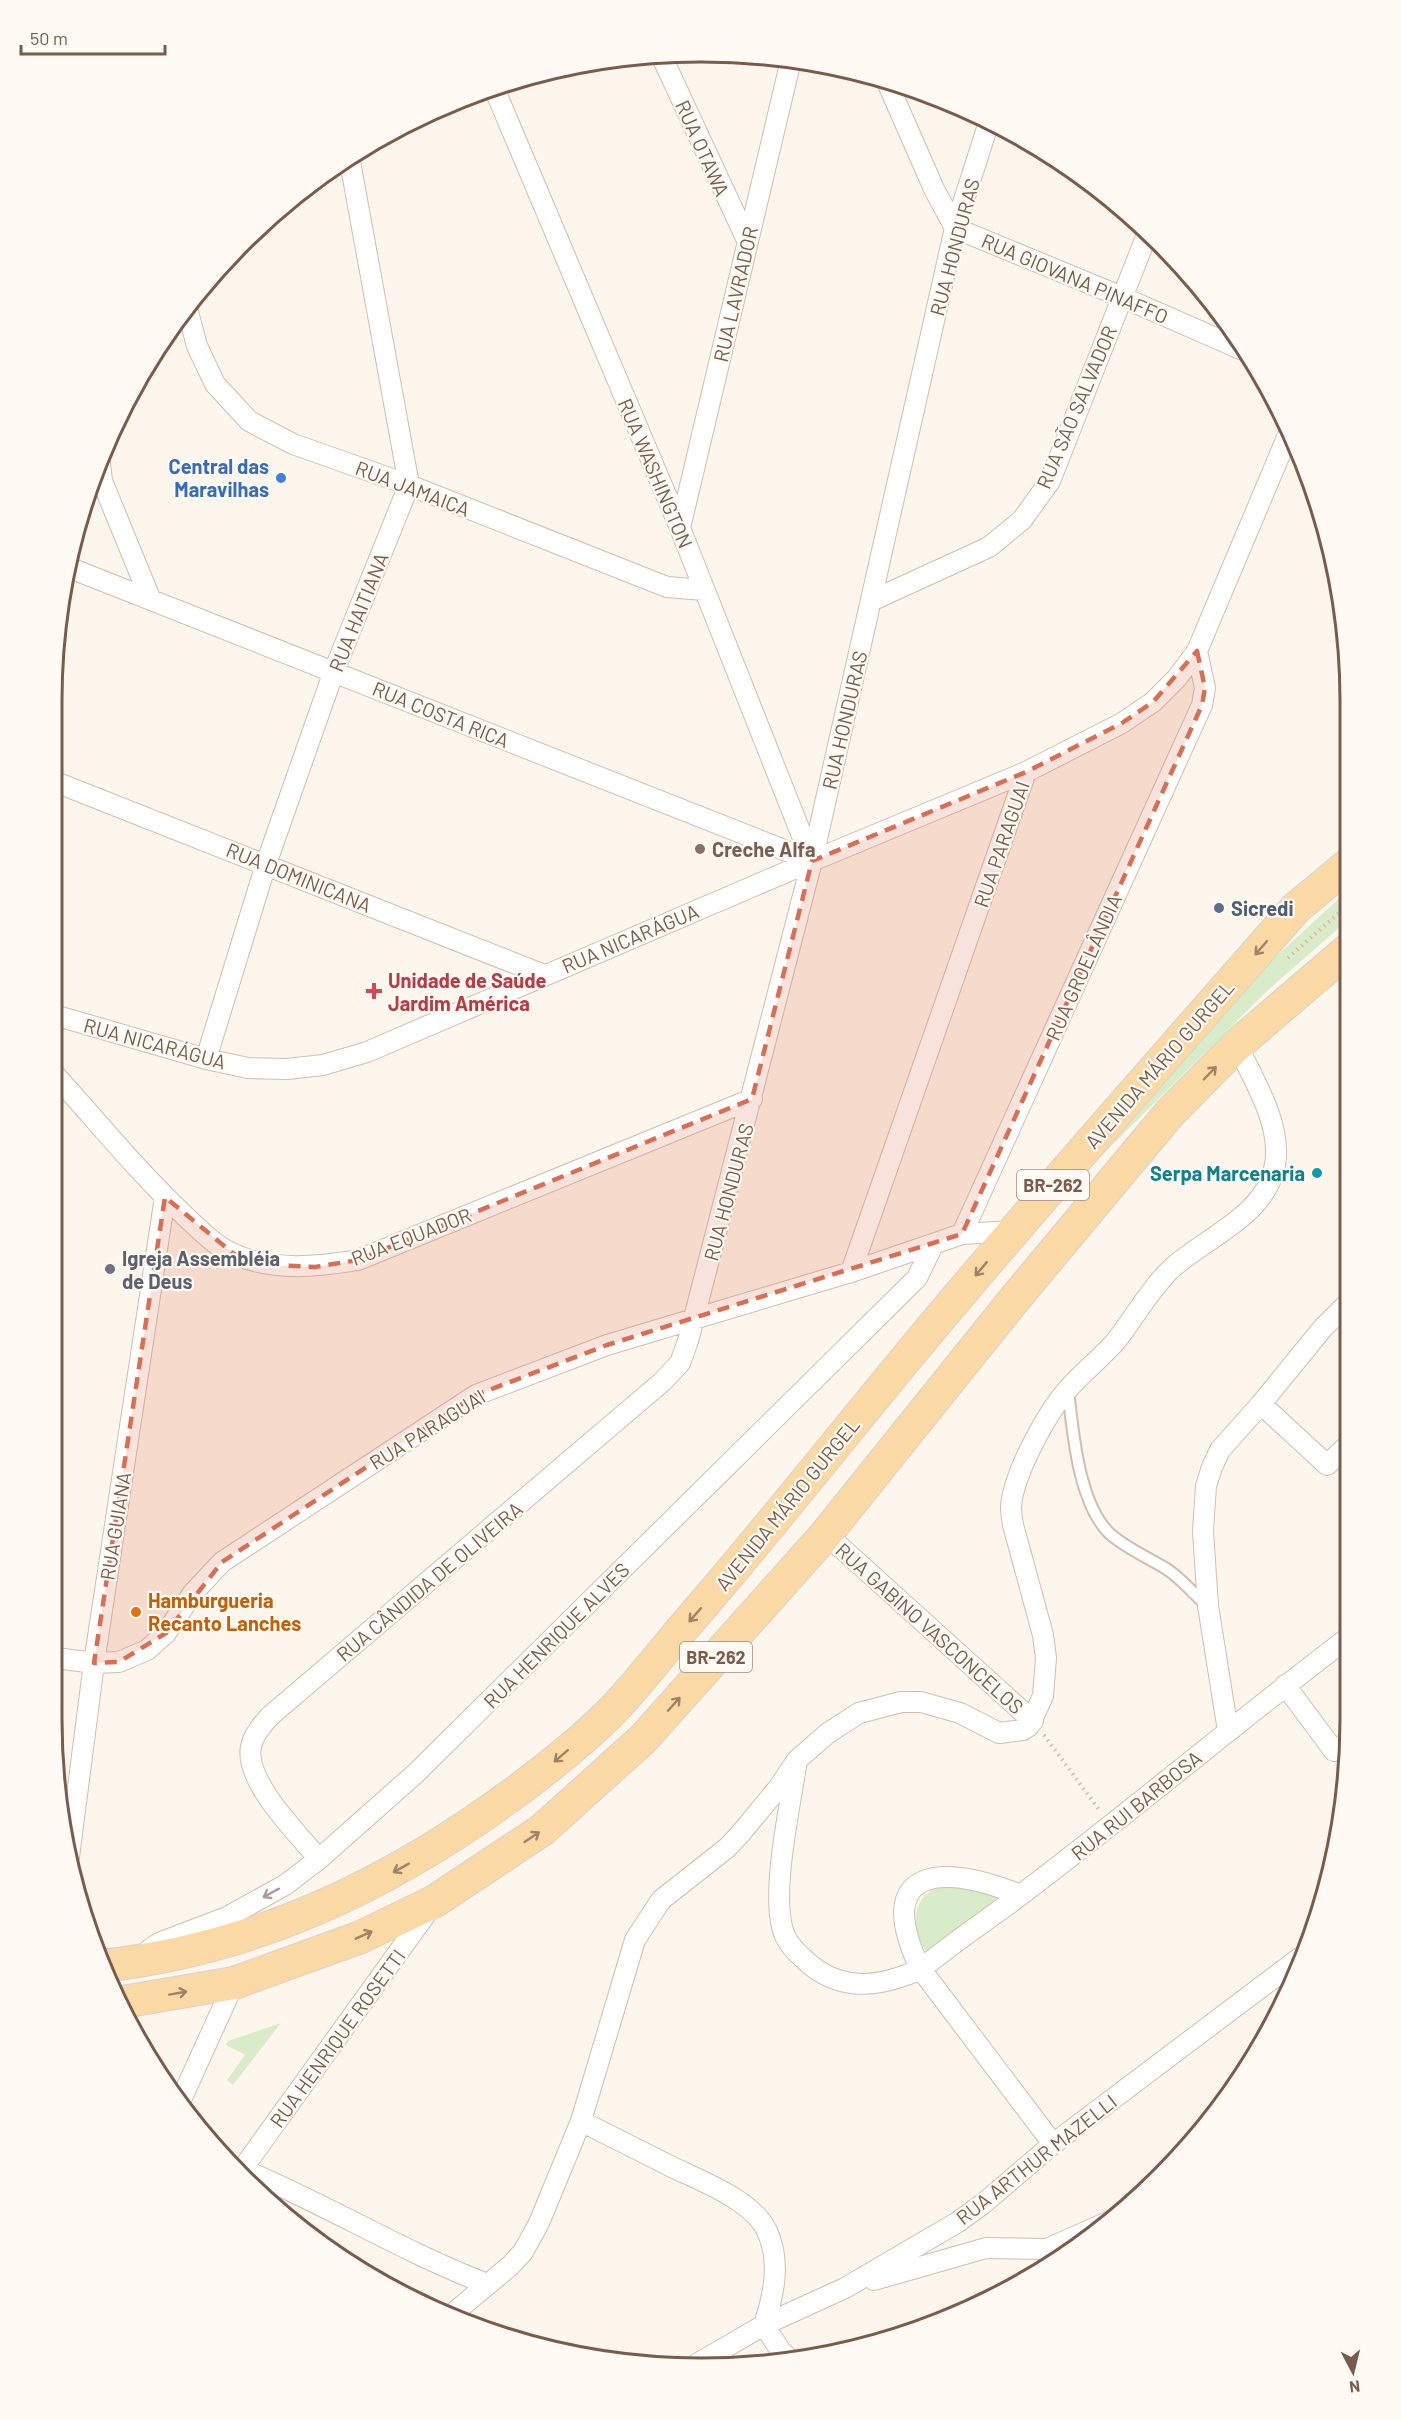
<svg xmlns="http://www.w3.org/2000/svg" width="1401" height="2420" font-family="Barlow,sans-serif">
<rect width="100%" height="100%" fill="#fdf6ec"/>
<!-- green -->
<path fill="#d8ecc9" d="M1349,889V919L1267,991L1080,1177L1252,979Z
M940,1886L971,1888L1003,1898L928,1953C910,1930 910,1898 940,1886Z
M281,2023L233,2085L227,2080L245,2055L226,2045L228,2041Z"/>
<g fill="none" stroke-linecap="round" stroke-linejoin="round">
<!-- service casing -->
<g stroke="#d1beb0" stroke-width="14">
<path id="service" d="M1068,1390C1073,1432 1078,1503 1110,1534C1126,1548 1147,1557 1165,1568C1180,1577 1193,1593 1206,1605"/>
</g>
<!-- minor casing -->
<g stroke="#d1beb0" stroke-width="22">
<path id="minor" d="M661,55L747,240
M887,82L934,189L955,228L1122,297L1243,350
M494,88L680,528L812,861
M187,308L197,346L215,384L249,421L293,444L409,485L667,587L704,590
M100,462L102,481L150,598
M680,528L791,60
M70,568L812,861
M871,601L989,547L1022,520L1050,481L1148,232
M53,781L544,975
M54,1015L206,1059L248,1068L287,1069L323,1065L367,1052L812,861L1026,772L1122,723L1153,702L1177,678L1197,651L1289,433
M206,1059L266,864L334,671L409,485L349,156
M54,1074C97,1121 138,1172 185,1216C199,1229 217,1248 236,1255C275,1271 316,1267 358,1260L752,1099
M1013,1231L962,1234L1202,705L1205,688L1197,651
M851,1272L1026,772
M1261,1404L1327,1465L1349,1444
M826,1534L1033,1721
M56,1658L94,1663L119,1662L147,1650L166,1633L193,1593L222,1562L476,1395L607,1345L851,1272L962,1234
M1285,1685L1334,1751L1349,1741
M1228,1731L1208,1606L1203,1531L1206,1486L1212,1467L1220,1450L1261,1404L1322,1329L1349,1302
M796,1766C790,1808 769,1899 785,1936C789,1945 798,1954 805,1960C834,1988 870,1989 906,1975C921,1970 935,1958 948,1948C968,1933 989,1918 1010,1903C1125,1817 1234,1724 1349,1637
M69,1857L94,1663L165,1197
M319,1859C298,1834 244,1781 251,1747C253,1735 262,1725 270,1716L662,1382L680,1363L688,1341L812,861L955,228L989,122
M1020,1895C944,1863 871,1866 920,1968L1053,2144
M150,1949L161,1942L227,1917L285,1885L319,1859L415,1774L917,1278L933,1245
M179,2104L234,1983
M581,2121C610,2136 639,2150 668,2165C698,2180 752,2199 767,2231C781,2261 774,2294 764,2325
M242,2169C326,2204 403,2252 487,2284
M238,2175L431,1907
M874,2280L986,2248L1047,2249L1110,2221
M450,2316L510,2266L523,2252L539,2223L581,2121L635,1940L661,1900L727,1848L741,1833L779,1787L797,1760L828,1733L859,1713L901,1702H921L960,1713L999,1733L1023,1730L1029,1726L1043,1696L1046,1658L1043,1635L1013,1525C1012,1519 1011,1513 1011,1507C1013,1475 1046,1414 1068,1389C1083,1372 1101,1358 1116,1341C1134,1318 1150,1289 1171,1269C1206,1237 1266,1216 1275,1165C1282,1124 1254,1081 1237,1045
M764,2325L780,2350L790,2360
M690,2368L764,2325L845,2288L958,2222L984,2203L1053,2144L1301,1957"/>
</g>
<!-- primary casing -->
<g stroke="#dad1cd" stroke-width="34">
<path id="primary" d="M101,1966C238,1951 359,1899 473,1822C520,1790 567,1755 608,1715C635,1688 658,1657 683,1628C764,1535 840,1438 919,1343C1042,1195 1170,1052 1296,908L1349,864
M117,2003L234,1983L361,1937L435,1901L542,1830L643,1739L826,1534L1013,1301L1169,1114L1237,1045L1349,949"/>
</g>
<!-- path -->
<path stroke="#d9b8a5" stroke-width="4" stroke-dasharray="1.5 4.5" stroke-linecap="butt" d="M1288,958L1349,904
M1044,1735L1100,1811"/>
<!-- service -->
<use href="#service" stroke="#fff" stroke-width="10"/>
<!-- minor -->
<use href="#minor" stroke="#fff" stroke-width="20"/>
<!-- primary -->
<use href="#primary" stroke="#fbd9a5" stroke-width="32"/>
</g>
<!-- one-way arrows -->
<defs><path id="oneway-shaft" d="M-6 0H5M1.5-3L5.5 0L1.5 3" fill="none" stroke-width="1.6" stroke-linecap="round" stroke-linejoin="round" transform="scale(1.5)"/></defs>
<g stroke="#a18267">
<use href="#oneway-shaft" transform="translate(1261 948) rotate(131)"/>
<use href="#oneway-shaft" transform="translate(1210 1073) rotate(-46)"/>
<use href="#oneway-shaft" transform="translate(981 1269) rotate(130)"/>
<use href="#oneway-shaft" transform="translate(695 1615) rotate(131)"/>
<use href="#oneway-shaft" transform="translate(674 1704) rotate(-48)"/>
<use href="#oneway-shaft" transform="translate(561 1756) rotate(139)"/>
<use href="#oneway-shaft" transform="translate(532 1837) rotate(-34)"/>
<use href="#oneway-shaft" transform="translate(401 1868) rotate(151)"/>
<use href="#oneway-shaft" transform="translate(364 1935) rotate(-24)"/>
<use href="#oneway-shaft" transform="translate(178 1993) rotate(-10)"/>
</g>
<use stroke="#af9d94" href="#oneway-shaft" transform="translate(271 1893) rotate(151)"/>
<!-- marked area -->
<path fill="#dc6d51" fill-opacity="0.2" stroke="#dc6d51" stroke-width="4.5" stroke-dasharray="12 8" stroke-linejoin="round" d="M1197,651L1205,688L1202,705L962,1234L607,1345L476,1395L222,1562L166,1633L119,1662L94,1663L165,1197L234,1254L269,1265L315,1267L358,1260L752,1099L812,861L1026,772L1122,723L1153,702Z"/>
<!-- markers -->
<circle fill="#3f7fe0" stroke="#fffaf3" stroke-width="2" cx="281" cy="478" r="6"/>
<circle fill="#8d6e63" stroke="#fffaf3" stroke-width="2" cx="700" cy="849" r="6"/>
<circle fill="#5c6f8a" stroke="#fffaf3" stroke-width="2" cx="1219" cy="908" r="6"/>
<path fill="#e0444e" stroke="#fffaf3" stroke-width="2" d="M371 982h6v6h6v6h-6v6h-6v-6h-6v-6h6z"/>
<circle fill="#0f9aa8" stroke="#fffaf3" stroke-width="2" cx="1317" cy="1173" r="6"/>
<circle fill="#6b7280" stroke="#fffaf3" stroke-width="2" cx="110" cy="1269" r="6"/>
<circle fill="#e8710a" stroke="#fffaf3" stroke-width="2" cx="136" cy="1612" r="6"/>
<g text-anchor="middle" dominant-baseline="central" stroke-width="4.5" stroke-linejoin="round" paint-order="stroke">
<!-- shield labels -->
<g fill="#fffaf3" stroke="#a28b7f" stroke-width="1.5">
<rect x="1017" y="1170" width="72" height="30" rx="4.5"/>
<rect x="680" y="1642" width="72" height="30" rx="4.5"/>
</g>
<g font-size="18" font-weight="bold" fill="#7a5c4d">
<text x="1053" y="1185">BR-262</text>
<text x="716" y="1657">BR-262</text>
</g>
<!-- street labels -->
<g font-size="20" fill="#7a5c4d" stroke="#fffaf3">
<text transform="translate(703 148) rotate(66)">RUA OTAWA</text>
<text transform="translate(954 247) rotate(-75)">RUA HONDURAS</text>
<text transform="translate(1075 278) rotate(23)">RUA GIOVANA PINAFFO</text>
<text transform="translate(735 294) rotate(-77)">RUA LAVRADOR</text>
<text transform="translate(1076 407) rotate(-67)">RUA SÃO SALVADOR</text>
<text transform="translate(656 473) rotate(67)">RUA WASHINGTON</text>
<text transform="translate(413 488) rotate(21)">RUA JAMAICA</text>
<text transform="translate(358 612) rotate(-68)">RUA HAITIANA</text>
<text transform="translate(441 714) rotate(22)">RUA COSTA RICA</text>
<text transform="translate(844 720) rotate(-77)">RUA HONDURAS</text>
<text transform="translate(1001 844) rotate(-71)">RUA PARAGUAI</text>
<text transform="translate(299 877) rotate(22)">RUA DOMINICANA</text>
<text transform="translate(630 938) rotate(-23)">RUA NICARÁGUA</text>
<text transform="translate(1083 967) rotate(-66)">RUA GROELÂNDIA</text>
<text transform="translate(155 1043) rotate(15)">RUA NICARÁGUA</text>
<text transform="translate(1159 1064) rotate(-49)">AVENIDA MÁRIO GURGEL</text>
<text transform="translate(728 1192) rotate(-75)">RUA HONDURAS</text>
<text transform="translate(411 1236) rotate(-21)">RUA EQUADOR</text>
<text transform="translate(427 1429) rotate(-32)">RUA PARAGUAI</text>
<text transform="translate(787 1504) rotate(-51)">AVENIDA MÁRIO GURGEL</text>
<text transform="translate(115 1526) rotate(-81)">RUA GUIANA</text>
<text transform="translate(429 1581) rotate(-40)">RUA CÂNDIDA DE OLIVEIRA</text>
<text transform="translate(930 1628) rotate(42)">RUA GABINO VASCONCELOS</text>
<text transform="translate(556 1635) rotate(-45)">RUA HENRIQUE ALVES</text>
<text transform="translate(1136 1805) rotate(-39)">RUA RUI BARBOSA</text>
<text transform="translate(337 2038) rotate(-54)">RUA HENRIQUE ROSETTI</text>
<text transform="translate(1036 2159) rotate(-38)">RUA ARTHUR MAZELLI</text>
</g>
<!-- shop labels -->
<g font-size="20" font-weight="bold" fill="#366cbe" stroke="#fffaf3" text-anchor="end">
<text x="269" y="466">Central das<tspan x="269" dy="23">Maravilhas</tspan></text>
</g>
<!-- education labels -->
<g font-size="20" font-weight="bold" fill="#785e54" stroke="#fffaf3" text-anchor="start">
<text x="712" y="849">Creche Alfa</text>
</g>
<!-- service labels -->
<g font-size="20" font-weight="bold" fill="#4e5e75" stroke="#fffaf3" text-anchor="start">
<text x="1231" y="908">Sicredi</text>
</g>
<!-- health labels -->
<g font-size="20" font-weight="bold" fill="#be3a42" stroke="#fffaf3" text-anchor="start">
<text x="388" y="980">Unidade de Saúde<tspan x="388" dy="23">Jardim América</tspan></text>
</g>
<!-- culture labels -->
<g font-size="20" font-weight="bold" fill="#0d838f" stroke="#fffaf3" text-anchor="end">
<text x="1305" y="1173">Serpa Marcenaria</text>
</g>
<!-- worship labels -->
<g font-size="20" font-weight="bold" fill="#5b616d" stroke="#fffaf3" text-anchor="start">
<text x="122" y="1258">Igreja Assembléia<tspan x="122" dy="23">de Deus</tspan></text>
</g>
<!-- food labels -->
<g font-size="20" font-weight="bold" fill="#c56008" stroke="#fffaf3" text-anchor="start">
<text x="148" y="1600">Hamburgueria<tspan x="148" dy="23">Recanto Lanches</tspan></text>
</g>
</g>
<!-- crop -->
<path d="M0 0H1401V2420H0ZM701 62H701A639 639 0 0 1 1340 701V1719A639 639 0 0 1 701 2358H701A639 639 0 0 1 62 1719V701A639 639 0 0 1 701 62Z" fill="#fffaf3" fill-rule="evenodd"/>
<path fill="none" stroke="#7a5c4d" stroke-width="3" d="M701 62H701A639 639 0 0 1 1340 701V1719A639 639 0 0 1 701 2358H701A639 639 0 0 1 62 1719V701A639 639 0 0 1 701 62Z"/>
<!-- north arrow -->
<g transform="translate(1353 2372) rotate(173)" stroke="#fffaf3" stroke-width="4.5" paint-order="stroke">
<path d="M0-4.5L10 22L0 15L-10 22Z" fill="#7a5c4d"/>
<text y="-9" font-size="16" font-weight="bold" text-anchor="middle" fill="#7a5c4d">N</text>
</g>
<!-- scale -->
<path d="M21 45v9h144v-9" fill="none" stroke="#7a5c4d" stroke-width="3"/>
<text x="30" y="45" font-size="18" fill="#7a5c4d" stroke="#fffaf3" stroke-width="4.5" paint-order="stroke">50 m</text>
</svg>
